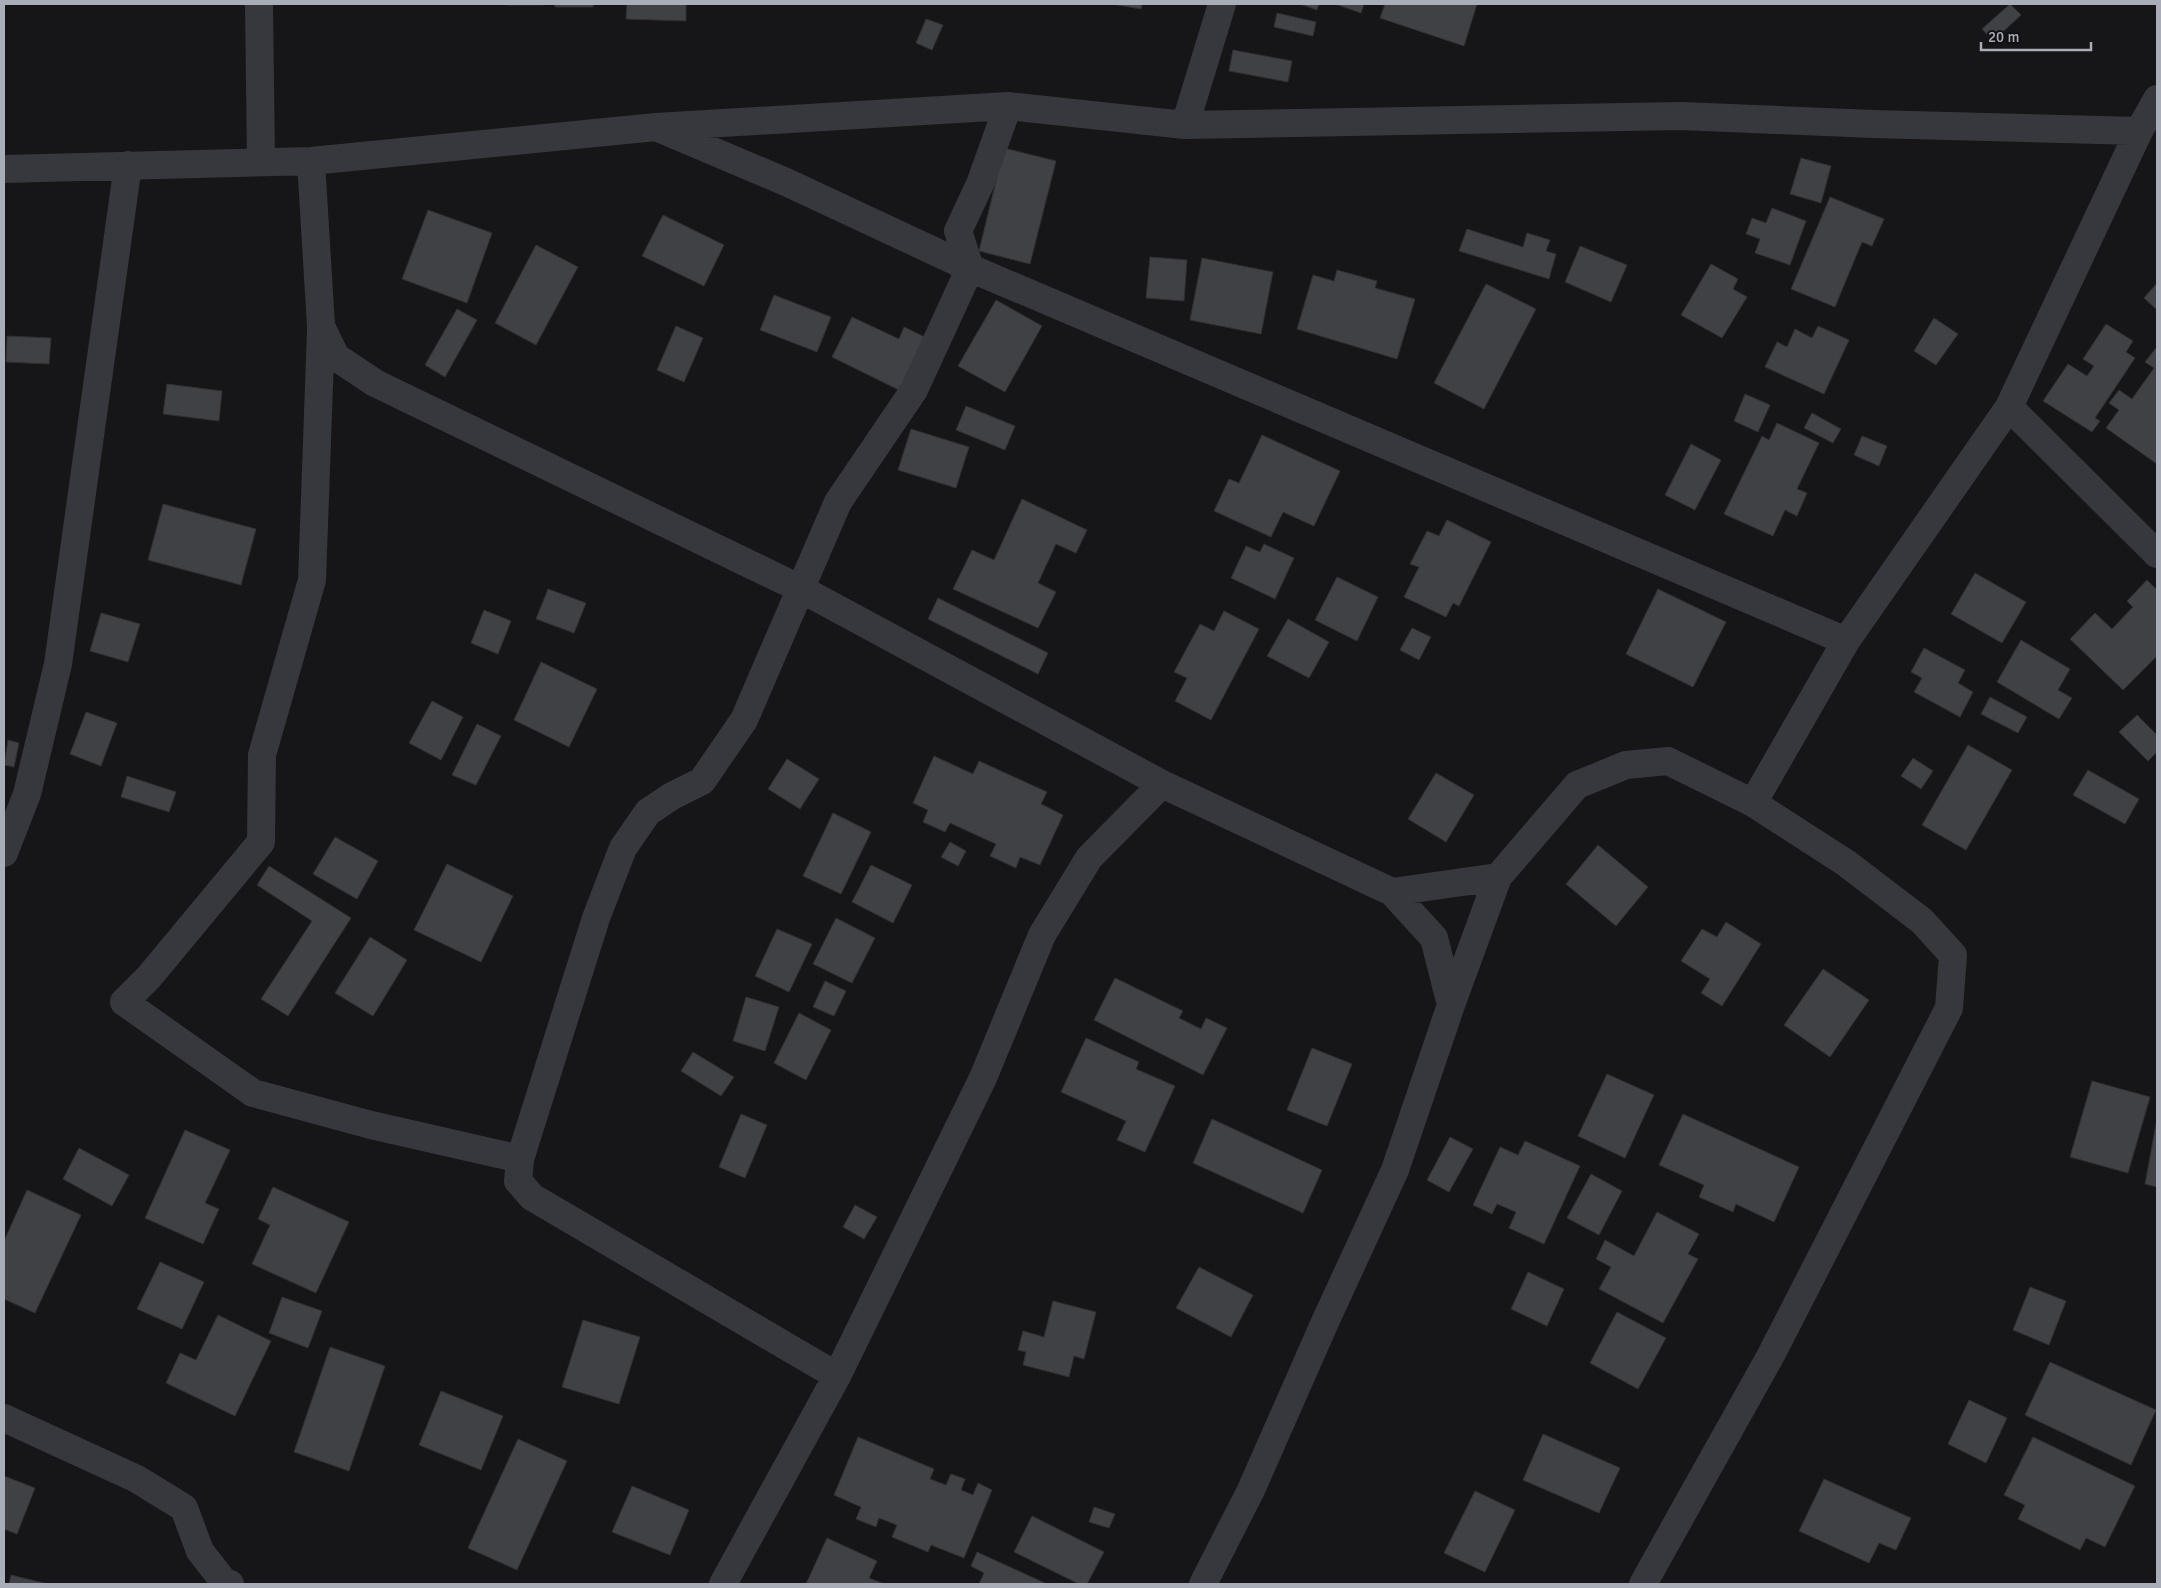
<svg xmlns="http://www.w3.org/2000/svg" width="2161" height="1588" font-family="Signika,sans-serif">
<rect width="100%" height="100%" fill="#161618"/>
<!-- building -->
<path fill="#404145" stroke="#303034" d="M507,4H543V5H507Z
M555,4H593V7H555Z
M627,4H686V21L626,19Z
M1112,4H1142L1141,9Z
M1300,4H1319L1317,10Z
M1335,4H1364L1361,13Z
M1385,4H1477L1464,46L1380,18Z
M2010,4L2021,15L1993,41L1982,29Z
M1277,13L1316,22L1313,36L1274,27Z
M926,19L943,25L932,50L916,43Z
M1233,50L1292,61L1288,82L1229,71Z
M1004,148L1056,161L1030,264L979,251Z
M1801,158L1831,166L1821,203L1790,194Z
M1830,197L1884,219L1872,246L1862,242L1835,307L1791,289Z
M1772,208L1806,221L1790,265L1755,253L1760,239L1746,234L1752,218L1766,223Z
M428,210L492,233L467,303L402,279Z
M663,215L724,245L704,286L642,256Z
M1467,229L1523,247L1527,233L1550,240L1546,251L1556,254L1549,279L1459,251Z
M536,245L578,267L536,345L495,323Z
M1580,246L1627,265L1611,302L1565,282Z
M1150,257L1187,260L1184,301L1146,298Z
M1202,258L1273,272L1261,334L1190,320Z
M1711,264L1738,279L1733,289L1747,297L1722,338L1681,315Z
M1337,270L1377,281L1375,288L1415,299L1397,359L1297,329L1313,275L1334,281Z
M2157,283V310L2144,298Z
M1486,284L1536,309L1484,409L1434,383Z
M774,295L831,317L817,352L760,330Z
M996,300L1042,326L1005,392L958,366Z
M457,309L477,320L445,377L425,365Z
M852,317L899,339L904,327L931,340L905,393L832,357Z
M1934,318L1958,334L1936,365L1914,351Z
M2106,324L2133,341L2126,352L2135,358L2095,418L2100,421L2092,432L2043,401L2068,364L2087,376L2094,366L2083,359Z
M676,326L703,338L684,382L657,370Z
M1818,326L1849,340L1824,394L1765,367L1777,342L1787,347L1795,329L1812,338Z
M7,336L51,338L49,364L6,362Z
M2156,348L2157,349V464L2106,428L2119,410L2109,403L2119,390L2132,399L2154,368L2145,362Z
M167,384L222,391L219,421L163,414Z
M1745,394L1770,405L1758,432L1734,421Z
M966,406L1015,426L1005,450L956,430Z
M1812,413L1841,429L1833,443L1804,428Z
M1777,423L1819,443L1797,489L1807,493L1797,516L1785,510L1773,536L1724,514L1762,436L1769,440Z
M911,429L969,447L956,488L898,470Z
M1262,435L1340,471L1314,526L1283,512L1271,537L1214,511L1229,479L1239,483Z
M1862,436L1887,446L1879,466L1854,455Z
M1691,444L1721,460L1695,510L1665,495Z
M1022,499L1087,530L1076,553L1056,544L1038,583L1056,592L1038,628L953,589L972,550L994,560Z
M163,504L256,529L241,585L148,560Z
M1447,520L1491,542L1459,606L1453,603L1446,617L1404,597L1419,567L1410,564L1427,531L1439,536Z
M1264,544L1294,558L1275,599L1231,578L1246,546L1260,552Z
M1975,573L2026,602L2002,643L1951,614Z
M1337,577L1378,597L1357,641L1315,620Z
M2147,580L2157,590V656L2123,690L2070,639L2095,613L2112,629L2133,607L2127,601Z
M548,589L586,603L574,633L536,619Z
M1658,589L1726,622L1693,687L1626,654Z
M938,598L1048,653L1038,674L928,619Z
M484,610L511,621L498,654L471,643Z
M1224,611L1259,629L1211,720L1175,701L1187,678L1174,672L1200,624L1214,631Z
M101,613L140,624L128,662L90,651Z
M1288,619L1329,642L1309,678L1267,656Z
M1412,628L1431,637L1419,660L1400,650Z
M2021,640L2070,669L2058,690L2072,698L2059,719L1997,682Z
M1924,648L1965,670L1958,683L1973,692L1960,717L1914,692L1922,678L1911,672Z
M541,662L597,689L569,747L514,720Z
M1990,697L2027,717L2018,733L1981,714Z
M432,701L463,717L441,760L409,743Z
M86,712L117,723L101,766L70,754Z
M2137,715L2157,735V752L2148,761L2119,732Z
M477,724L501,736L476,785L452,775Z
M8,740L19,743L14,767L4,765Z
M1968,745L2012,770L1966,850L1922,825Z
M934,756L973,774L979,761L1047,792L1041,804L1063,815L1040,865L1020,857L1016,868L990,856L996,844L950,823L945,832L923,822L928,810L913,803Z
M1913,758L1933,771L1921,789L1901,776Z
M787,759L819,779L800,809L768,789Z
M2088,770L2139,799L2125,824L2073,795Z
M1436,773L1474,795L1446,842L1408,819Z
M127,776L176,792L169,812L121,797Z
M833,813L871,832L841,894L803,876Z
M335,837L378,861L357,899L313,874Z
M950,842L966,851L958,866L941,857Z
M1598,845L1648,887L1616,926L1566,884Z
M447,864L513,896L481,962L414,930Z
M871,865L912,885L893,923L852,902Z
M269,866L351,918L288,1016L261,999L312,921L257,885Z
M836,918L875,938L852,983L813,964Z
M1726,922L1761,944L1722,1006L1701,993L1710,979L1681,961L1702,929L1717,937Z
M777,929L812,944L789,992L755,976Z
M370,937L407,960L373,1016L335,993Z
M1823,969L1869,1000L1830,1057L1784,1025Z
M1115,978L1183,1011L1179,1018L1201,1029L1206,1018L1227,1028L1203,1075L1094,1020Z
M825,981L846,991L834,1016L813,1007Z
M746,997L779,1007L765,1051L733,1041Z
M799,1013L831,1030L806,1080L774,1063Z
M1086,1038L1139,1062L1136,1069L1175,1086L1145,1152L1117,1140L1126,1121L1061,1092Z
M1312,1048L1352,1064L1327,1126L1287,1110Z
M693,1052L734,1077L721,1096L681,1071Z
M1607,1074L1654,1095L1625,1158L1578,1136Z
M2092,1081L2150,1097L2128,1173L2070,1157Z
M741,1114L767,1125L745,1178L719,1167Z
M1683,1114L1799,1167L1774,1222L1736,1204L1733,1212L1699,1197L1704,1185L1659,1165Z
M1212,1119L1322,1170L1303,1213L1193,1163Z
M2157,1119V1187L2145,1184Z
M185,1130L230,1150L205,1203L219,1209L203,1244L145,1218Z
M1450,1137L1473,1149L1449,1192L1427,1180Z
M1525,1141L1580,1166L1544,1244L1509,1228L1516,1212L1497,1204L1492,1214L1473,1205L1500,1147L1518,1155Z
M79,1148L129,1175L112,1206L63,1179Z
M1591,1174L1622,1191L1599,1235L1567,1218Z
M273,1187L349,1222L316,1293L252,1264L270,1225L258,1219Z
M27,1190L81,1215L35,1313L4,1299V1241Z
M855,1205L877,1217L864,1239L843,1227Z
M1657,1212L1699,1234L1688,1254L1698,1259L1663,1323L1599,1289L1611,1267L1596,1259L1605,1240L1634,1256Z
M160,1262L204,1282L182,1329L137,1309Z
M1199,1267L1253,1295L1231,1337L1176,1308Z
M1528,1272L1564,1289L1547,1326L1511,1309Z
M2030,1287L2066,1301L2049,1345L2013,1330Z
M282,1297L322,1311L308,1348L269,1333Z
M1053,1301L1096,1312L1084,1359L1074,1356L1069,1377L1023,1365L1026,1352L1018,1350L1023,1331L1044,1337Z
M1617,1312L1666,1338L1638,1389L1590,1363Z
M218,1315L271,1341L235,1416L166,1383L180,1353L196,1360Z
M583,1320L640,1337L619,1404L562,1387Z
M330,1347L385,1366L349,1471L294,1452Z
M2050,1362L2156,1410L2131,1465L2025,1415Z
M441,1391L503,1416L481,1470L419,1445Z
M1969,1400L2007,1418L1986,1463L1948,1444Z
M1543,1434L1620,1468L1599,1513L1523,1480Z
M858,1437L934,1469L930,1479L946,1485L951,1474L965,1479L961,1490L973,1495L978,1483L992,1490L964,1558L931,1545L928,1552L892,1537L897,1525L879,1518L876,1527L856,1519L861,1507L834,1495Z
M2033,1437L2135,1486L2105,1547L2086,1538L2080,1550L2018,1519L2025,1505L2004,1495Z
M518,1439L567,1461L517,1570L468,1548Z
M4,1476L35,1488L17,1534L4,1529Z
M1824,1479L1911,1518L1896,1550L1879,1543L1869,1563L1799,1531Z
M632,1486L689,1510L670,1555L612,1532Z
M1475,1491L1515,1510L1485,1572L1444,1553Z
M1094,1507L1115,1514L1109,1528L1089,1522Z
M1032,1516L1104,1552L1087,1584H1079L1014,1552Z
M827,1538L877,1561L869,1578L884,1584H806Z
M977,1552L1047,1584H979L984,1573L971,1566Z
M11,1575L48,1584H9Z"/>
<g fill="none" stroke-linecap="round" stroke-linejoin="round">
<!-- minor -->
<path stroke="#37383d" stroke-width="28" d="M259,4L261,162
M1185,125L1222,4
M661,129L786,182L970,268L1846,641
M311,161L321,326L336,357L375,383L801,589L1162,784L1392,892L1434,938L1451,1005
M4,169L311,161L656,127L1008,106L1185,125L1681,116L1873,124L2139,131
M321,330L312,580L262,755L261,842L149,977L124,1002L253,1093L371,1125L520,1159
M2009,407L2157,554
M4,853L27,794L58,664L128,165
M1392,892L1498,877
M837,1376L532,1197L518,1181L520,1159L596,918L623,848L648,812L672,796L702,781L744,720L838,502L914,390L970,268L958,231L980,184L1008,106
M4,1418L137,1479L184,1508L200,1551L225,1583L230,1584
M723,1584L837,1376L983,1078L1042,935L1089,858L1162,784
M1203,1584L1251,1490L1325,1322L1395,1170L1451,1005L1498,877L1577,785L1626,765L1668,761L1753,803
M1643,1584L1771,1355L1949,1008L1953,955L1922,921L1846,863L1753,803L1846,641L2009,407L2139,131L2157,99"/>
</g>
<!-- border -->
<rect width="2161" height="1588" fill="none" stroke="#a8adb8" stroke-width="10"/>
<!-- scale -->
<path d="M1981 42v8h110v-8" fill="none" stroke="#a8adb8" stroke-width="2.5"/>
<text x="1988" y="42" font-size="15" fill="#a8adb8" stroke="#111113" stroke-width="4" paint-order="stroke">20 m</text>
</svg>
